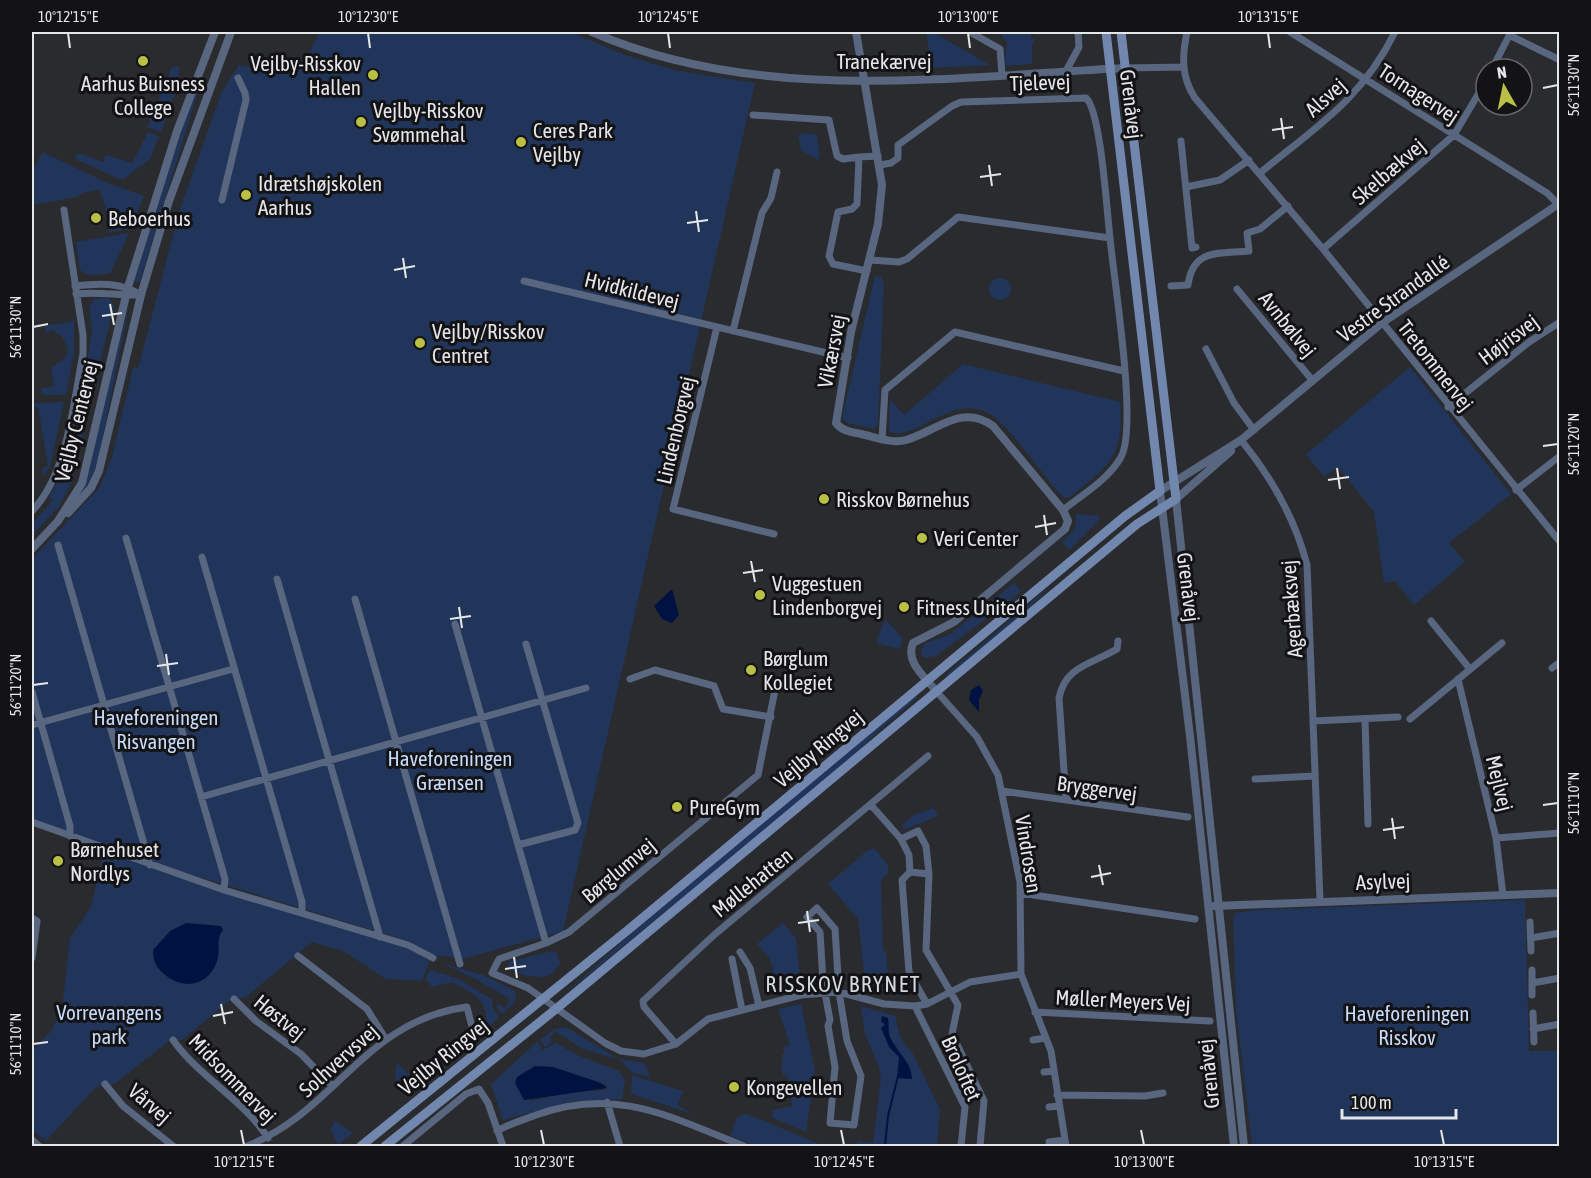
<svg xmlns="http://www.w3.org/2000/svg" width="1591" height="1178" font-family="'Asap Condensed',sans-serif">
<rect width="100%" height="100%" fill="#292b2e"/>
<!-- green -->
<path fill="#21355b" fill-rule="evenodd" d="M319,32H571L625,55L674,70L755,83L563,931L463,959L432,955L408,941L154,863L32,819V559L100,487L112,457L133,367L138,369L180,209L222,91L239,65L259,69L307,58Z
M926,32H933L990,65L932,68Z
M1000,32H1031V39H1036L1032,44V64L1004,66L1007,43Z
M179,66V82L161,132L147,127L172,67Z
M202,78L140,281L136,283L134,280L186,117Z
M148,132L159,136L150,159L124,179H119L75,159L77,154H81L103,162L106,155L132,163Z
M807,133L817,135L820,156L818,160L801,150L798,135Z
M42,152L108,183L144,196L131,229L109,232L105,205L99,190L82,193L77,197L32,205V173Z
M129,233L110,274L87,275L80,270L76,242Z
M875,276L881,277L884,283L878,424L874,429L847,423L842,418Z
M989 289a11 11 0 1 1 22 0a11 11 0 1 1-22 0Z
M108,298L114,305L72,481L59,507L32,535V524L53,500L49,497L64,468L72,427H77L79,418L73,417L82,372L89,373L91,364L87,363L92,330L89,308L94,299Z
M130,301L97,465L86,489L77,498L88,476L110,373Z
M74,321V352L66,395H44L40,389L54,386L51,368L66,357L68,349L62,336L51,330L46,334L45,326Z
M963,364L1120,402C1124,459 1110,464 1069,498H1064C1044,478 1011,427 990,414C953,391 912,445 889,431L890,399L904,415Z
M1410,367L1511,494L1449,543L1465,562L1414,605L1395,581L1384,583L1374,512L1338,467L1324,477L1306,454Z
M64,402L50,467L43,476L42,468L48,466L38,407H32V403Z
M1138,510L1050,586L1018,619L948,677L946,675C1011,621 1073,565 1138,510Z
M1076,514L1099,516L1100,519L1069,550L1062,542L1075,529Z
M1014,583L1021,591L1010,601L936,656L923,658L921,650L925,643L949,635Z
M885,619L903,638L900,649L876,643Z
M915,695L917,698L879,730L852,758L560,998L642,924Z
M934,808L938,816L904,830L902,825L916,814Z
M874,848L888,866V873L881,880L883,951H886L888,978L899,997L865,982L858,919L828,884L867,851Z
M104,850L406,947L430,961L422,981L386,979L343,951L312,942L246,997L229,1001L182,1040L169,1041L114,1084L96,1087L46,1141L32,1130V1051L51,1031L62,1009L70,938L91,907Z
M1525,900L1529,1051H1559V1146H1252L1236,1009L1233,920L1235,913L1255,910Z
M783,923L796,938L801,985L779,992L770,959L757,944Z
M553,951L557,953L560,964C557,968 554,972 550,975C539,980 515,975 508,966L509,962L515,960Z
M441,963L483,975L515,991L516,1001L502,1014L496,1007L498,1004L505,1008L509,1001L508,998L474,978Z
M432,970L458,979L493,1000L492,1007L499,1017L483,1033L481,1031C496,1004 473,993 452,982L432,987L426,980L429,971Z
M801,1004L815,1070L806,1132L772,1118L773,1110L792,1106L787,1075L783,1076L781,1062L783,1061L782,1054L785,1053L783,1047L790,1045L778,1009Z
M861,1006L896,1016C897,1030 901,1043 912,1052L940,1109L937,1146H855L858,1141L873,1143L881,1078L878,1064L865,1034Z
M566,1027L615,1057L616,1059L581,1048L555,1031L550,1038L552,1042L545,1047L540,1040L554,1029Z
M537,1042L543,1050L556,1043L577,1055L619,1071L625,1081L622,1099L574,1101L503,1120L491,1084ZM538,1066L553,1067L607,1085L606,1090L571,1092L530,1101Z
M619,1059L645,1063L650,1077L633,1073Z
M397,1063L415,1080L401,1091L395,1076Z
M632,1075L683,1091L678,1105L693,1114L631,1094Z
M744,1114L749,1115L824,1146H756L730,1136L737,1118Z
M335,1121L353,1133L338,1145L330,1129Z"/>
<!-- water -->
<path fill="#001242" d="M672,589L679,615L672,623L662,619L654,606Z
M979,685L983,691L979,700V712L969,700L971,690Z
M186,923L221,926L223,930C216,938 220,947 218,957C212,985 184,992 164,974C156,967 153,961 153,950L170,931Z
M882,1016L888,1018C889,1024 888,1031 890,1037C896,1051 912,1062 912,1079L897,1078L899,1057L889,1047L881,1028L885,1025L881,1021Z
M535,1066L553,1067L601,1083L607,1088L524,1100L515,1083L517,1077Z"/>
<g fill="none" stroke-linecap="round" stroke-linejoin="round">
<!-- stream -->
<path stroke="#001242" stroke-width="2" d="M885,1146L888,1116L898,1076"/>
<!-- minor -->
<path stroke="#59667f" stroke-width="7" d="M970,32L1000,49L1002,75
M1187,32C1182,56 1181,77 1195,98L1323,249L1560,542
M1290,32L1547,193L1558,204
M1509,35L1560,60
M1125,68L1183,67
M1492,69L1511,32
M1066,71L1079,47L1078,32
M753,115L829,120L837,156L843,159L859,157L857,204L852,209L838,212L829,256L833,264L867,271
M1181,141L1192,248L1196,247
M859,157L878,156
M1260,173C1316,127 1362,99 1395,32
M1186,187L1220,180L1249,160
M222,200L246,100L245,93L238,78
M1323,249L1454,135L1486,81
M870,260L899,262L907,259L958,217L1110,238C1107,214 1101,111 1086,98L961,102L952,106L898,145V158L891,163L880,165
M524,281L848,358
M75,286C99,283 120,282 141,295
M1171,286L1188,285C1193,248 1219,254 1249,251L1247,233L1260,229L1288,206
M1237,289L1313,381
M76,294C99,291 119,296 141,295
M717,327L673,509L774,534
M733,331L762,213L771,198L777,172
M1206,349L1234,403L1254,430
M1448,407L1529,342L1560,322
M882,439L885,390L955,332L1124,371
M1241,440C1272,478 1295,518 1307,565L1320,901
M1516,490L1560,456
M1063,510C1082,495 1109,479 1121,457C1138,426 1114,281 1110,238
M32,511C68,474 73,404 83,354V335L64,210
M126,538L225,879L224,890
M58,545L150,865
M202,557L302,902V912
M277,579L380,937
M355,599L460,964
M1431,621L1470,669
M455,624L546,943
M1552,668L1560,662
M630,679L655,670L714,686L723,709L771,717
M1458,679L1496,838L1503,895
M777,680L758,775L569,932L546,943L499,959L492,973L528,988L605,1043L621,1051L644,1054L676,1044L708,1019L801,995L839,992L884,1004L915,1006L927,1004L970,982L1021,974
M32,692L70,826V836
M937,692L977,737L998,775L1020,882L1021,974L1051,1051L1066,1146
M1365,719L1368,824
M1410,719L1502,643
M1313,721L1398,717
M32,725L233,669
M1255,779L1315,776
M1002,791L1188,817
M201,797L586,688
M1066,800L1059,698C1065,666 1092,664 1117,649L1118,641
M871,805L901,839
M32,822L224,890L408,945L433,958
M1496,838L1560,833
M518,845L575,830L578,823L526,644
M910,872L929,874
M1020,893L1195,919
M817,908L835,929L839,992L847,1041L861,1076L854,1125L830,1123L835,1067L828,1026L830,1020L823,982L820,932L807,917Z
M32,918L37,921L32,958
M1530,922L1531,951
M1531,938L1560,933
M740,952L750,968L759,1006
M298,956L367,1009L385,1038
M732,959L742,1010
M1532,970V995
M1532,983L1560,978
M234,999L256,1021L301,1054L332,1086
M927,1004L909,972L902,880L910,872L909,855L901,839L918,831L926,846L929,874L926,950L958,1005L952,1034L984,1101L980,1146
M915,1006L965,1107L961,1146
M1035,1012L1210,1021
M1533,1013L1534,1042
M1533,1029L1560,1024
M173,1040C200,1078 243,1099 268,1138
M1033,1040L1045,1038
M676,1044L644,1007L643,1001L714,935L928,756
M1044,1072L1054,1071
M105,1084L123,1106L173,1146
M1057,1095L1145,1096L1163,1093
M607,1102L620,1146
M1049,1107L1059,1106
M497,1131C509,1124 523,1120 536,1115C617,1086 670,1117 744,1146
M32,1140L39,1146
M1049,1142L1065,1140
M247,1146C335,1112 365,1020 467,1007L473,1031
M403,1146L466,1094L479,1089L488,1103L503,1146"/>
<!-- tertiary -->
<path stroke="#59667f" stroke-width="8" d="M592,32C759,105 949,77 1125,68
M856,32L882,185L878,224L851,332L836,423C842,431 851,432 861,434C875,437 892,444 906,440C937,431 962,403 993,426L1063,510L1068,521L1065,529L954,622L913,643C905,662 925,677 937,692
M1231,451L1176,499L1244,1146
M68,513L91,488L99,471L141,295L169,201L231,32
M32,549L58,521L82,483L128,287L177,131L215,32
M1214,906L1560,893
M1234,1146L1190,736L1160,491L1241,440L1382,323L1560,203"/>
<!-- secondary -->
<path stroke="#7287ae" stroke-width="9" d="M361,1146L628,930L1125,516L1160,491L1106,32
M385,1146L556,1009L1137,524L1176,499L1121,32"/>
</g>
<!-- ticks -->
<path fill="none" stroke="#e4e6e8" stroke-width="2" d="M68,33L70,48M368,33L370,48M668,33L670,48M968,33L970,48M1268,33L1270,48M1543,88L1558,85M1281,118L1284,139M1272,130L1293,127M989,165L992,186M980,177L1001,174M696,211L699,232M687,223L708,220M403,258L406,278M394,270L415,266M110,304L114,325M102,316L122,313M33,327L48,324M1543,446L1558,444M1337,468L1340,489M1328,480L1349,477M1044,515L1047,535M1035,527L1056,523M751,561L755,582M743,573L763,570M459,607L462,628M450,619L471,616M166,654L169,675M157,666L178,663M33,685L48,683M1543,805L1558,803M1392,818L1395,839M1383,830L1404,827M1099,865L1103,885M1091,877L1111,873M807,911L810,932M798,923L819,920M514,957L517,978M505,969L526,966M221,1004L225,1024M213,1016L233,1012M33,1044L48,1042M241,1130L244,1145M541,1130L544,1145M841,1130L844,1145M1141,1130L1144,1145M1441,1130L1444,1145"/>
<!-- markers -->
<g fill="#bac045" stroke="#131315" stroke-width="2">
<circle cx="143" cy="61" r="6"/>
<circle cx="373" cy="75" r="6"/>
<circle cx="361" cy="122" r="6"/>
<circle cx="521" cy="142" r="6"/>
<circle cx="246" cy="195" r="6"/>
<circle cx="96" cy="218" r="6"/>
<circle cx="420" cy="343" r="6"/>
<circle cx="824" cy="499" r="6"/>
<circle cx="922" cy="538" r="6"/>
<circle cx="760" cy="595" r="6"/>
<circle cx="904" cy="607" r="6"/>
<circle cx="751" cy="670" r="6"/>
<circle cx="677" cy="807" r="6"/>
<circle cx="58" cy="861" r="6"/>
<circle cx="734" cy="1087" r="6"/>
</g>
<g text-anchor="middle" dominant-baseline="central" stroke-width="6" stroke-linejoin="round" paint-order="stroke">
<!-- street labels -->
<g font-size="21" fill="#e4e6e8" stroke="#131315">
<text x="884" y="61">Tranekærvej</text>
<text transform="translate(1040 82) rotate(-2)">Tjelevej</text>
<text transform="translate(1419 93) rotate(33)">Tornagervej</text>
<text transform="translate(1325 97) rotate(-42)">Alsvej</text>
<text transform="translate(1132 104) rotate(83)">Grenåvej</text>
<text transform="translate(1388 171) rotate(-41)">Skelbækvej</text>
<text transform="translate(632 290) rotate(14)">Hvidkildevej</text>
<text transform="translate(1393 298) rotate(-36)">Vestre Strandallé</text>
<text transform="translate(1288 324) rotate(51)">Avnbølvej</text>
<text transform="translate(1508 339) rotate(-37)">Højrisvej</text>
<text transform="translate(831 351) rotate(-79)">Vikærsvej</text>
<text transform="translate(1436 365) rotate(52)">Tretommervej</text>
<text transform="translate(76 421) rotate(-76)">Vejlby Centervej</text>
<text transform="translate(675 430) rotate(-77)">Lindenborgvej</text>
<text transform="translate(1189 587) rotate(83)">Grenåvej</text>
<text transform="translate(1291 609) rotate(-94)">Agerbæksvej</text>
<text transform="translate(818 748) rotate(-40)">Vejlby Ringvej</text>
<text transform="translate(1500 783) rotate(76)">Mejlvej</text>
<text transform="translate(1097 788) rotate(8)">Bryggervej</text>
<text transform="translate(1029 854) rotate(81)">Vindrosen</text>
<text transform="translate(618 870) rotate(-40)">Børglumvej</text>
<text transform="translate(1383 881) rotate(-2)">Asylvej</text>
<text transform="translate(752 882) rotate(-39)">Møllehatten</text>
<text transform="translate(1123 1000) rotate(3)">Møller Meyers Vej</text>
<text transform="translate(280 1017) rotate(39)">Høstvej</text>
<text transform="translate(443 1056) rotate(-39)">Vejlby Ringvej</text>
<text transform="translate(338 1060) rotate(-42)">Solhvervsvej</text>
<text transform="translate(962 1068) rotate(66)">Broloftet</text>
<text transform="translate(1208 1074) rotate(-96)">Grenåvej</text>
<text transform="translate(233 1078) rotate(46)">Midsommervej</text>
<text transform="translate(150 1103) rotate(41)">Vårvej</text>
</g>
<!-- poi labels -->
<g font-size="21" fill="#e4e6e8" stroke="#131315" text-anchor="start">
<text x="361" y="63" text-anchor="end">Vejlby-Risskov<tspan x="361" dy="24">Hallen</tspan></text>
<text x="143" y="83" text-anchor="middle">Aarhus Buisness<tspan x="143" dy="24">College</tspan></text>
<text x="373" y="110">Vejlby-Risskov<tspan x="373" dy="24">Svømmehal</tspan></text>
<text x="533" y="130">Ceres Park<tspan x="533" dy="24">Vejlby</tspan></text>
<text x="258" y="183">Idrætshøjskolen<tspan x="258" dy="24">Aarhus</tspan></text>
<text x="108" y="218">Beboerhus</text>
<text x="432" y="331">Vejlby/Risskov<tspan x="432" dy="24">Centret</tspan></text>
<text x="836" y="499">Risskov Børnehus</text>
<text x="934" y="538">Veri Center</text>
<text x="772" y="583">Vuggestuen<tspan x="772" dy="24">Lindenborgvej</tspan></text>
<text x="916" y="607">Fitness United</text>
<text x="763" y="658">Børglum<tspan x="763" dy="24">Kollegiet</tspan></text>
<text x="689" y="807">PureGym</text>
<text x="70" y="849">Børnehuset<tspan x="70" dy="24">Nordlys</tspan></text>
<text x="746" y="1087">Kongevellen</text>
</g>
<!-- park labels -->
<g font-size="21" fill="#c7dafa" stroke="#131315">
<text x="156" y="717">Haveforeningen<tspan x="156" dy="24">Risvangen</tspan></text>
<text x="450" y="758">Haveforeningen<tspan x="450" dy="24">Grænsen</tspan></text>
<text x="109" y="1012">Vorrevangens<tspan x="109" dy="24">park</tspan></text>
<text x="1407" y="1013">Haveforeningen<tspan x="1407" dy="24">Risskov</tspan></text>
</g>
<!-- neighbourhood labels -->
<g font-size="22" letter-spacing="1.5" fill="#d5d8dc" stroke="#131315">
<text x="843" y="984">RISSKOV BRYNET</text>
</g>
</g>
<!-- border -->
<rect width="1591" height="1178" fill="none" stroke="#131315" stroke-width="66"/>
<!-- north arrow -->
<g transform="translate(1504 87) rotate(351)"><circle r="28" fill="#131315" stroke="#676769" stroke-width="1.5"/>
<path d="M0-4.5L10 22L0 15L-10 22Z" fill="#bac045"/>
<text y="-9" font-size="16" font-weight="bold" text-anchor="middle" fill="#e4e6e8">N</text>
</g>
<!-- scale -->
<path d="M1342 1109v9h114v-9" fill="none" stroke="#e4e6e8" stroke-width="3"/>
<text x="1351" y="1109" font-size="18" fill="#e4e6e8" stroke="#131315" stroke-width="4.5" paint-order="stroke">100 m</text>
<rect x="33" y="33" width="1525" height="1112" fill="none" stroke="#e4e6e8" stroke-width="2"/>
<g font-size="15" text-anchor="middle" fill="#e4e6e8">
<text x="68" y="22">10°12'15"E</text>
<text x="368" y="22">10°12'30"E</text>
<text x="668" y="22">10°12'45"E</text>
<text x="968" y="22">10°13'00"E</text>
<text x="1268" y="22">10°13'15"E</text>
<text transform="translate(1574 85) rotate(-90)" y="5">56°11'30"N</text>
<text transform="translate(16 327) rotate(-90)" y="5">56°11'30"N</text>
<text transform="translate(1574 444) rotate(-90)" y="5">56°11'20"N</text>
<text transform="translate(16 685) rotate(-90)" y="5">56°11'20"N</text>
<text transform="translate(1574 803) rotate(-90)" y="5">56°11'10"N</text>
<text transform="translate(16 1044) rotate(-90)" y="5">56°11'10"N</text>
<text x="244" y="1167">10°12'15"E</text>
<text x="544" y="1167">10°12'30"E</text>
<text x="844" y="1167">10°12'45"E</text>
<text x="1144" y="1167">10°13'00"E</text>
<text x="1444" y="1167">10°13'15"E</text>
</g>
</svg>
